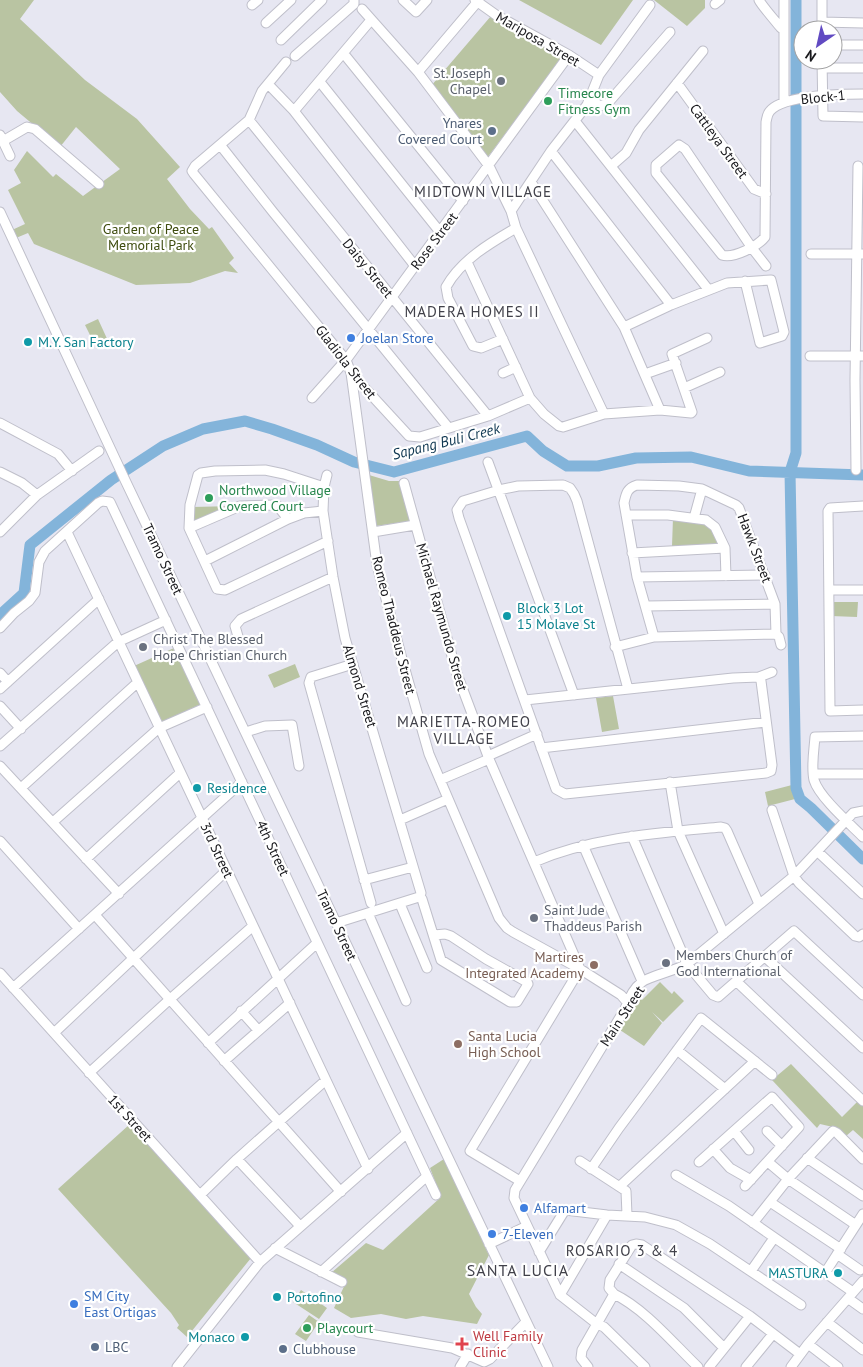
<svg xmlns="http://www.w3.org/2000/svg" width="863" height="1367" font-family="'PT Sans',sans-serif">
<rect width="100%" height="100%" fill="#e7e7f2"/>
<!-- green -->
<path fill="#b9c4a2" d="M0,0H34L20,19L85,80L137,119L180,167L167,179L190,209L209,229L212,227L234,258L229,263L238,273L225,271L190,283L136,285L34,244L28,233L16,238L12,230L25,224L8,190L21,183L14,170L27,151L53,177L56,174L83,196L120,169L76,127L60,147L17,111L0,92Z
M519,0H633L601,45Z
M654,0H705V8L687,26Z
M491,16L562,58L487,158L431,86Z
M98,319L109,343L97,349L85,325Z
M369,475L389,481H402L410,521L376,526Z
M235,506L190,525L192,507Z
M673,518C704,522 707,516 721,546H672Z
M831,602H858L857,617L831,616Z
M174,648L201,704L160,723L134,666Z
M295,664L300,677L274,688L268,675Z
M613,696L619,729L602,732L596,698Z
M792,785L795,799L768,806L765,792Z
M660,982L672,994L674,991L684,1001L663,1022L652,1012L662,1023L644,1046L617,1028L638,997L642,1000Z
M791,1064L842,1117L857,1102L863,1106V1139L853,1130L846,1136L833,1127L820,1124L817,1128L772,1080Z
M130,1124L251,1258L187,1337L177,1328L179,1325L171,1313L58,1189Z
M444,1159L489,1255L469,1294L476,1307L482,1314L477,1324L423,1316L406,1319L381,1314L351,1318L334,1308L347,1280L331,1273L366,1243L383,1250L441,1197L430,1168Z
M301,1290L327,1308L319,1319L293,1302Z
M309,1315L319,1322L306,1341L295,1334Z"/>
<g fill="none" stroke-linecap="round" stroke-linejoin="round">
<!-- river -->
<path stroke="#83b4da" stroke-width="11" d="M796,0V453L790,472L796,788L800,799L811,808L863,859
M0,615L24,593L30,545L111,480L163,446L203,429L245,421L272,429L317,445L354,462L394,472L527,436L543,451L567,466H598L636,458L691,457L749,471L863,475"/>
<!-- minor casing -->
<g stroke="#bfbfca" stroke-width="11">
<path id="minor" d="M403,0L416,12L427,0
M475,0L496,15L569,55L599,75
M759,0C762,6 777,23 781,28L784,27
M822,0V30
M715,4L720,0
M252,5L258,0
M362,9L418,72L489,166L511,211L516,228L604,414
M822,22L863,23
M266,23L291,0
M281,40L322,0
M833,45H863
M344,54L463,201
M295,56L354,4V0
M822,60L823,116L863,117
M286,62L262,91L249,120L195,166L192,171L194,174L346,360L351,373L409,436L420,437L488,416L530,398
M823,68H863
M418,72L479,0
M320,82L440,232
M677,83L754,189L766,194
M268,84L294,111L415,266
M590,99L600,106L608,103L670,32
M784,102V0
M294,111L371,20
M249,120L488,416
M575,121L708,289
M0,135L10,156
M3,141L27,127L35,129L99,184
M221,146L273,212L448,427
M551,151L671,305
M611,166L626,153L639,130L703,51
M531,182L624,327L660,410
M511,211L551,151L587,105L599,75L650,5
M0,212L125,480L548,1367
M811,254H863
M467,262L530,398L544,414L559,426L563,427L604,414L660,410L691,413L692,412L672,354L707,338
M766,266L752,248L685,149L679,145L656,165V173L722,255C733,259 758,246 765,237L766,122C767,118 767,114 770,111C783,95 843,94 863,94
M624,327L671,305L727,283L771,280L784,332L782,336L760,343L745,281
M503,339L481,348L473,346L448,298L446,287C461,260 490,243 516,228
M810,356H863
M351,373L377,565L402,659L429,754L499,918L507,928L513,932L580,969L621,995L627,1002
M503,373L516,367
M645,374L676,363
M684,388L720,372
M312,398L346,360L569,55
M0,423L58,454L72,471
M488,462L574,695
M856,470L855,380L858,166
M0,472L22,483L37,495
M327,475L324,487L323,511L333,577L345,638L421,893
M404,483L457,674L489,759L580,969L470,1151L520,1181
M324,487L284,474L265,470L215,471L201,473L198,475L190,505L189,528L217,589L225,590L328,541
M863,506L830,508L828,511L830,711L863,710
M626,515H668L706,520L715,527L725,548L726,576
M694,518L702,489
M189,528L240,506L277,505L288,519
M0,532L37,495L99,451
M67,532L368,1169
M373,532L415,525
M632,553L725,548
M205,561L288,519L304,513L323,511
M637,577L765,575
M829,590H863
M646,606L775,604
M0,628L14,613L29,601L35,593L39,562L45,551L98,503L102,501L110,502L436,1195
M654,637L637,577L624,503C626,494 627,488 637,485L679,486L702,489L736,505L739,508L775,604L776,634L779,637L781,645
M239,640L235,626L241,619L333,577
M615,647L654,637L776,634
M353,664L311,677L309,683L371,903
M0,673L8,682
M0,689L99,599
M628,689L577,501L574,494L570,488L563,485L518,486L499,490L463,501L457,510L459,518L556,789L565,794L766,773L771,771L772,765L761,681L759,677
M525,700L733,678L759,677L772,672
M0,706L21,729
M246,732L265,726L292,725L299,766
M863,736L815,737C814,750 811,767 814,780C819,797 850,824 863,837
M0,746L118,642L166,620
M541,748L766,722
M488,756L537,734
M0,766L119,894
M814,774H863
M440,780L489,759
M670,782L678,831L724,934
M21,788L137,683
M772,810L794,876L799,883L855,936L859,937L863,934
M400,820L448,799
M53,822L159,728L207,707
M632,836L687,964L713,995L718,997L794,931L863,995
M0,841L79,929
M583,845L642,981
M818,852L863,894
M86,859L180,773
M534,862C593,837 657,833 721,827L725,828L727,831L759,904
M364,880L413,867
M400,904L427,968
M368,913L406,1001
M95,915L341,1192
M336,923L419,897L422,899L441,960L510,1002H517L528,984L527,982L486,959L451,936L445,934L434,935
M764,956L863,1048
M0,973L260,1262
M736,981L863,1101
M13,988L242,782
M241,1011L258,1030
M54,1033L227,870
M208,1043L317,943
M677,1050L725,1089
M224,1061L290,1003
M89,1073L169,1000L253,926
M734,1131L749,1150
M767,1131L782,1146
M713,1149L730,1168L751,1180
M807,1158L863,1196
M237,1159L300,1226
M580,1161L626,1191L627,1215
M699,1162L772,1097L799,1127L745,1186
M768,1162L788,1179L856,1225
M591,1169L619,1128L701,1018L772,1075
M676,1175L729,1206L850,1290
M620,1186L755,1061
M200,1195L237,1159L326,1080
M770,1202L841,1249
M753,1223L788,1179L833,1131L837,1133L863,1159
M489,1244L527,1226
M275,1248L342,1282
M539,1252L565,1210L607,1215L645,1217L676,1225L710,1244L801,1305
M837,1254L860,1270
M619,1264L684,1308L724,1348
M751,1271L774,1238
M321,1272L427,1176
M825,1273L863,1214
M614,1294L609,1288L610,1280L632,1245L636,1244L642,1245L750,1316L800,1354
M614,1294C645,1309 673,1343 698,1367
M560,1295L607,1215
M849,1299L863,1309
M827,1322L863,1350
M358,1332L452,1348L484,1362L490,1359L526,1322
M808,1344L838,1367
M177,1367L260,1262L407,1133
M460,1367L468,1354
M588,1367L581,1358L582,1350L614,1294
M645,1367L604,1327L597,1324L560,1295L514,1198L515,1190L625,1009C628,1000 634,988 642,982C648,977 677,970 687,964L794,876L853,813L863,811
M709,1367L750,1316
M746,1367L773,1334
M791,1367L808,1344L863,1281"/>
</g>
<!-- minor -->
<use href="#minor" stroke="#fff" stroke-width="9"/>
</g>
<!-- markers -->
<g fill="#6b7280" stroke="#fff" stroke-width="2">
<circle cx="501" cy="81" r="5"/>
<circle cx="143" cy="647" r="5"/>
<circle cx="534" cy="918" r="5"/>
<circle cx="666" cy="963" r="5"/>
</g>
<g fill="#2e9e5b" stroke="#fff" stroke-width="2">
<circle cx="548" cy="101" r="5"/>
<circle cx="209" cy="498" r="5"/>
<circle cx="307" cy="1328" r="5"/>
</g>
<g fill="#5c6f8a" stroke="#fff" stroke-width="2">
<circle cx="492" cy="131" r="5"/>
<circle cx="95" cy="1347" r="5"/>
<circle cx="283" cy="1349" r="5"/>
</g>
<g fill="#3f7fe0" stroke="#fff" stroke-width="2">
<circle cx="351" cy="338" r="5"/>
<circle cx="524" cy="1208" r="5"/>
<circle cx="492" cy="1234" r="5"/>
<circle cx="74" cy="1304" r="5"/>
</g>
<g fill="#0f9aa8" stroke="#fff" stroke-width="2">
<circle cx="28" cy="342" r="5"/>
<circle cx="507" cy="616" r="5"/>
<circle cx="197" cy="788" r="5"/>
<circle cx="838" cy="1273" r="5"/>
<circle cx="277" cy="1297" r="5"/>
<circle cx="245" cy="1337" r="5"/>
</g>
<g fill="#8d6e63" stroke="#fff" stroke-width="2">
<circle cx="594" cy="965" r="5"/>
<circle cx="458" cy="1044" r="5"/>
</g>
<path fill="#e0444e" stroke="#fff" stroke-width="2" d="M459.5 1336.5h5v5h5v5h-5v5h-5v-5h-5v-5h5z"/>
<g text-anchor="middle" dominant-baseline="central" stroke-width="4.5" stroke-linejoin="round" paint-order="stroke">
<!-- street labels -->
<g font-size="14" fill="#18181c" stroke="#fff">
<text transform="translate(538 39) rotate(30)">Mariposa Street</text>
<text transform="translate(823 97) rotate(-6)">Block-1</text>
<text transform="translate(719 141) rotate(54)">Cattleya Street</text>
<text transform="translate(434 241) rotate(-53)">Rose Street</text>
<text transform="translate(368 268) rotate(51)">Daisy Street</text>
<text transform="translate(346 362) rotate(52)">Gladiola Street</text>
<text transform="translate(755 548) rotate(69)">Hawk Street</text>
<text transform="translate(163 559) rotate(65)">Tramo Street</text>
<text transform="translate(442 617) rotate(74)">Michael Raymundo Street</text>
<text transform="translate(394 625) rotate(76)">Romeo Thaddeus Street</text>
<text transform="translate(360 686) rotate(73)">Almond Street</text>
<text transform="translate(273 848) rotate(65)">4th Street</text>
<text transform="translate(217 850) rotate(65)">3rd Street</text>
<text transform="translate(337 925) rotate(65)">Tramo Street</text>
<text transform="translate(622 1016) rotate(-57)">Main Street</text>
<text transform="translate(130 1118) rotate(48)">1st Street</text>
</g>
<!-- worship labels -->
<g font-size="14" fill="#5b616d" stroke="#fff" text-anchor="start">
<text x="491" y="73" text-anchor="end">St. Joseph<tspan x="491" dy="16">Chapel</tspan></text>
<text x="153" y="639">Christ The Blessed<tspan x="153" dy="16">Hope Christian Church</tspan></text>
<text x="544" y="910">Saint Jude<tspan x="544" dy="16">Thaddeus Parish</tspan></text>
<text x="676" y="955">Members Church of<tspan x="676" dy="16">God International</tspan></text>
</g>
<!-- leisure labels -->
<g font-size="14" fill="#27864d" stroke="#fff" text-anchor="start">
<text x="558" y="93">Timecore<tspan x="558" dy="16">Fitness Gym</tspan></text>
<text x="219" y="490">Northwood Village<tspan x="219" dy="16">Covered Court</tspan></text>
<text x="317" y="1328">Playcourt</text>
</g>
<!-- service labels -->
<g font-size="14" fill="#4e5e75" stroke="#fff" text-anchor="start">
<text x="482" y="123" text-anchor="end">Ynares<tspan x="482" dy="16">Covered Court</tspan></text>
<text x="105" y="1347">LBC</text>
<text x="293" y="1349">Clubhouse</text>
</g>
<!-- park labels -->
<g font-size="14" fill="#3e4c0e" stroke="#fff">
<text x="151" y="229">Garden of Peace<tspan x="151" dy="16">Memorial Park</tspan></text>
</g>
<!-- shop labels -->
<g font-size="14" fill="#366cbe" stroke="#fff" text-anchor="start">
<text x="361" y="338">Joelan Store</text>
<text x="534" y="1208">Alfamart</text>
<text x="502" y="1234">7-Eleven</text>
<text x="84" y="1296">SM City<tspan x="84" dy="16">East Ortigas</tspan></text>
</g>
<!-- culture labels -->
<g font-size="14" fill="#0d838f" stroke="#fff" text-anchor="start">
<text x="38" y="342">M.Y. San Factory</text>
<text x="517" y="608">Block 3 Lot<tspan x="517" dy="16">15 Molave St</tspan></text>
<text x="207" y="788">Residence</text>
<text x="828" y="1273" text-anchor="end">MASTURA</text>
<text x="287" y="1297">Portofino</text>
<text x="235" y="1337" text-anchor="end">Monaco</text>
</g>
<!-- education labels -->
<g font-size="14" fill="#785e54" stroke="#fff" text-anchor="end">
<text x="584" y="957">Martires<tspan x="584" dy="16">Integrated Academy</tspan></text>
<text x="468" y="1036" text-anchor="start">Santa Lucia<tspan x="468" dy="16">High School</tspan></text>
</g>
<!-- health labels -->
<g font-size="14" fill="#be3a42" stroke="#fff" text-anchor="start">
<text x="473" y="1336">Well Family<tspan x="473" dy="16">Clinic</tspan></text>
</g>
<!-- neighbourhood labels -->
<g font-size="15" letter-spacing="1" fill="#41414a" stroke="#fff">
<text x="483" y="191">MIDTOWN VILLAGE</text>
<text x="472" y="311">MADERA HOMES II</text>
<text x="464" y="721">MARIETTA-ROMEO<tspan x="464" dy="17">VILLAGE</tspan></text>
<text x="622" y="1250">ROSARIO 3 &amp; 4</text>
</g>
<!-- water labels -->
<g font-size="15" font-style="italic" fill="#0f3751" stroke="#fff">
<text transform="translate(446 441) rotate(-14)">Sapang Buli Creek</text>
</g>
<!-- quarter labels -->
<g font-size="16" letter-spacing="1" fill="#41414a" stroke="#fff">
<text x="518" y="1270">SANTA LUCIA</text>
</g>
</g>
<!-- north arrow -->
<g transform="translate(818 45) rotate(214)"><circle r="24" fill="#ffffff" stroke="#a3a3a4"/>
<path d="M0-4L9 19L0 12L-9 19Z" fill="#614ac2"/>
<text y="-8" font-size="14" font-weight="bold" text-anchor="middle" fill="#18181c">N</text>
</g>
</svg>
